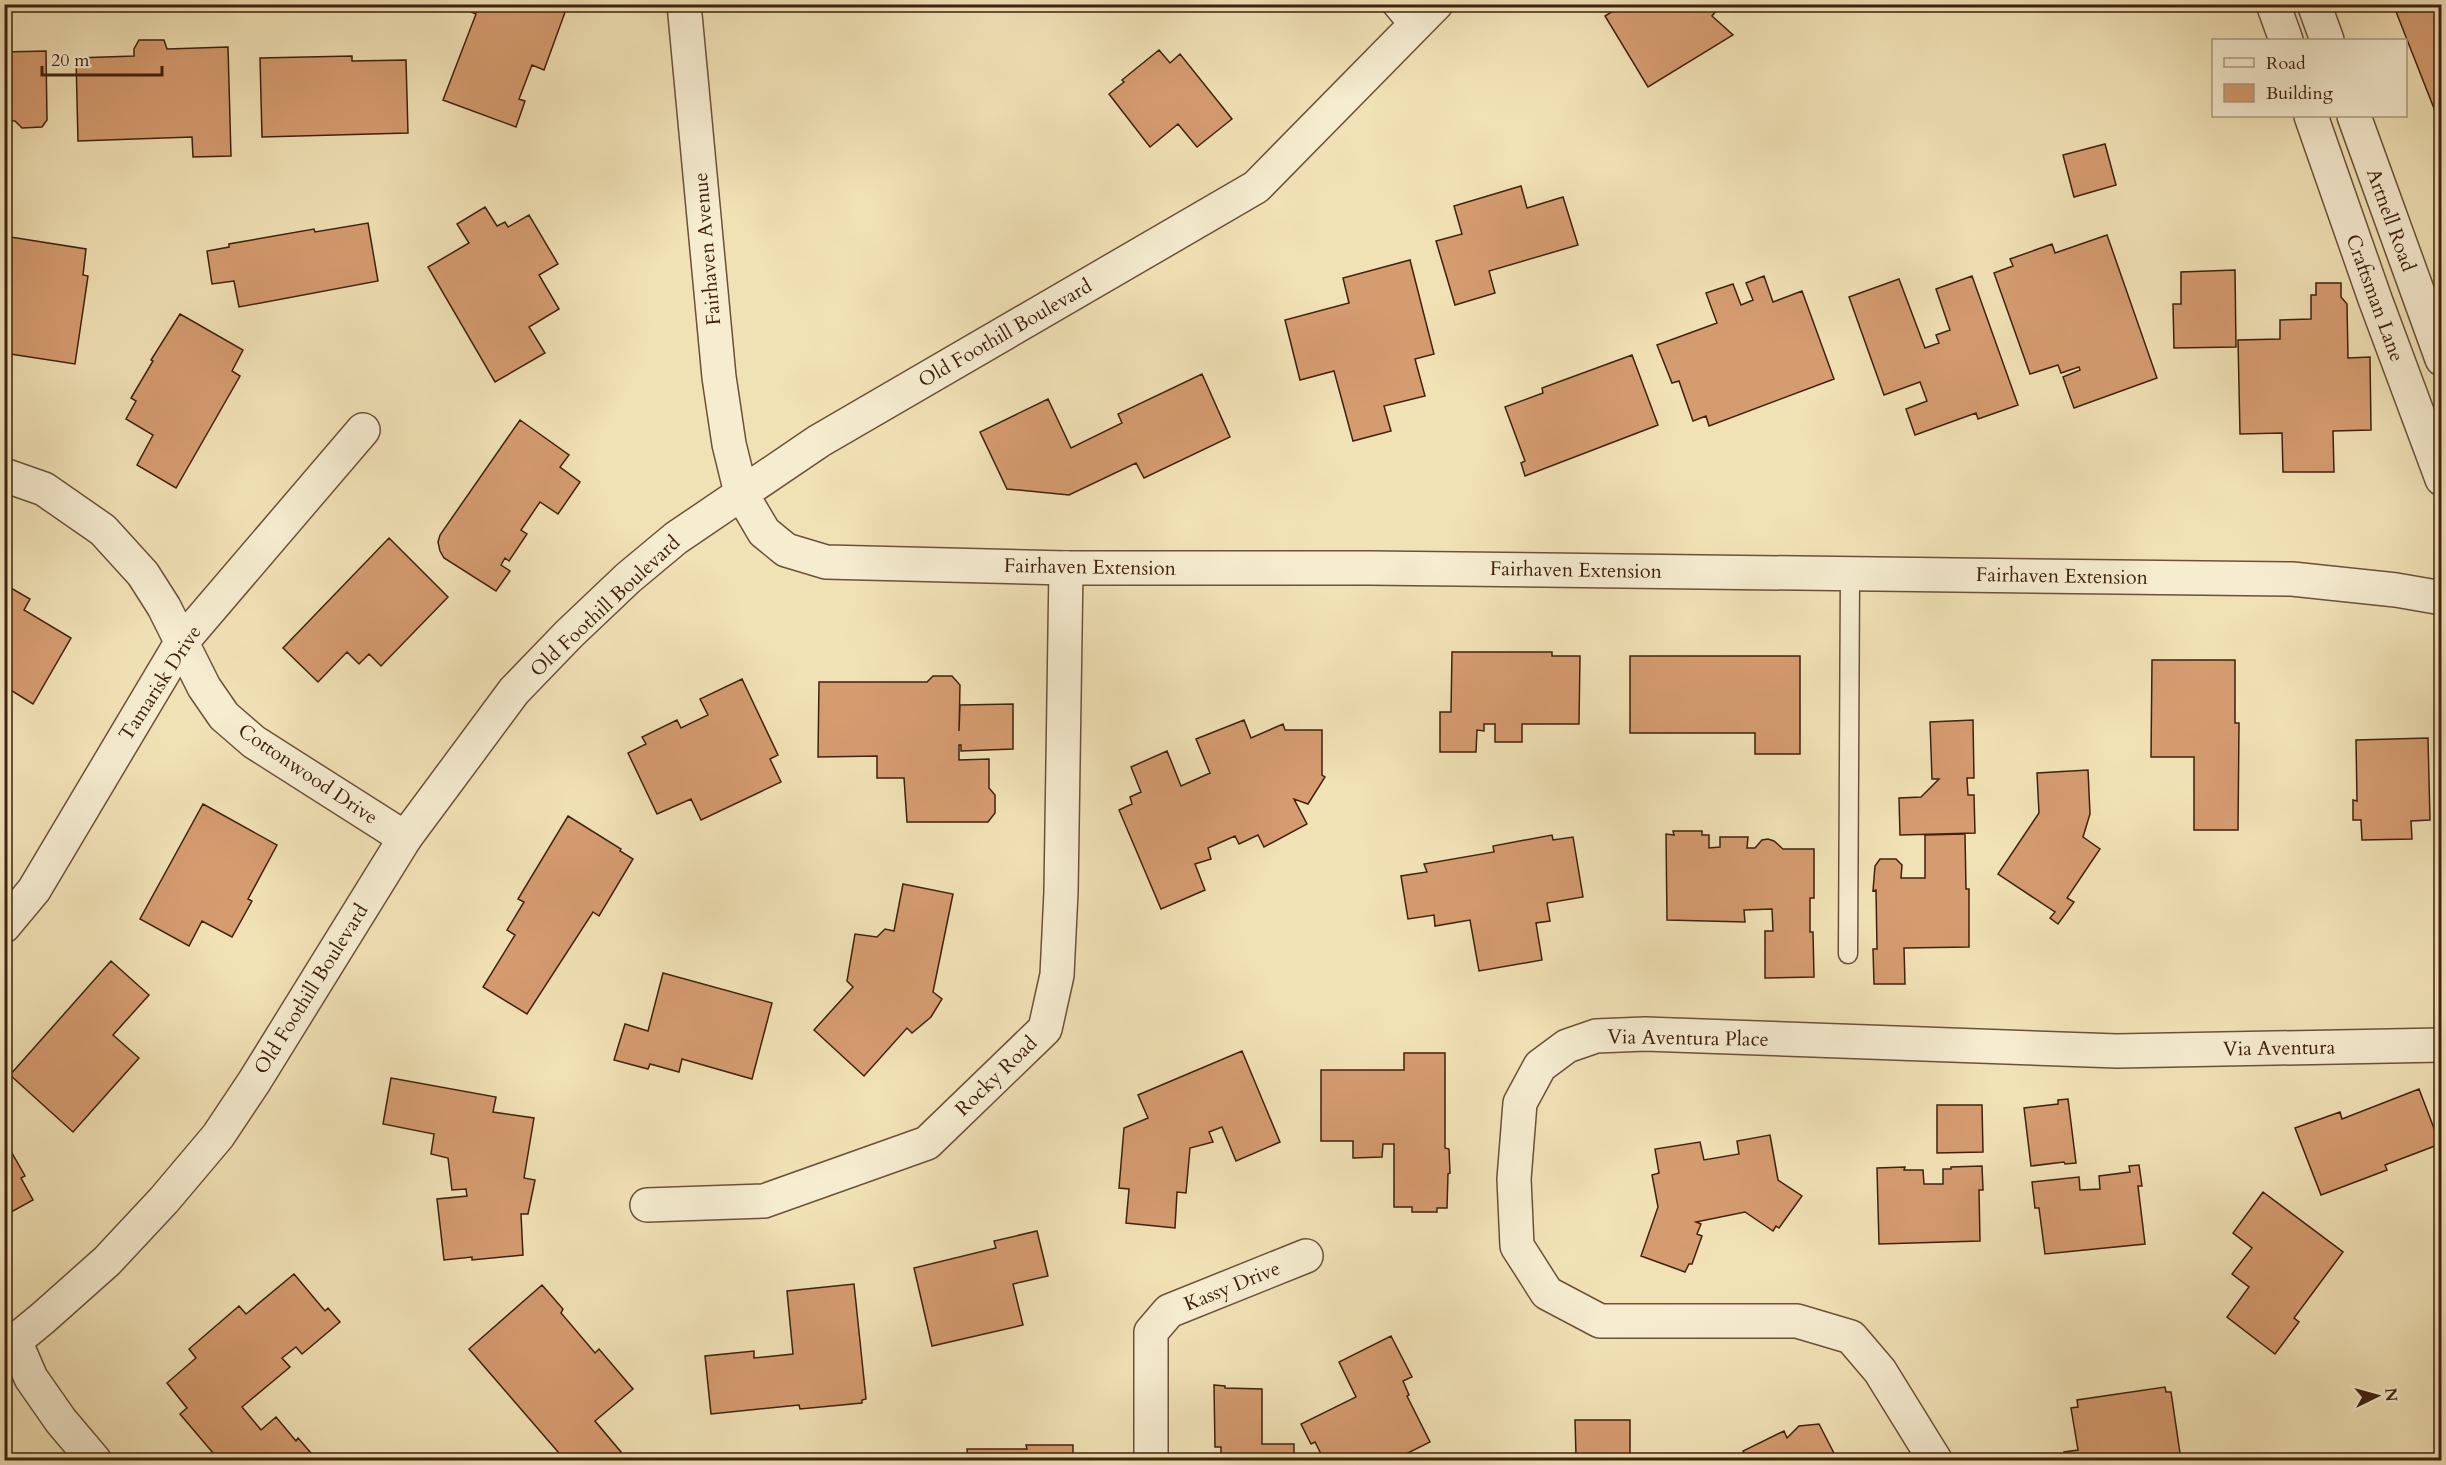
<svg xmlns="http://www.w3.org/2000/svg" width="2446" height="1465" font-family="Cardo,serif">
<rect width="100%" height="100%" fill="#f1e2b6"/>
<filter id="stains"><feTurbulence type="fractalNoise" baseFrequency=".00333" numOctaves="4"/><feColorMatrix values="0 0 0 0 .2 0 0 0 0 .09 0 0 0 0 .02 0 0 0 .5 -.17"/></filter>
<radialGradient id="worn" r=".72"><stop offset=".6" stop-color="#630" stop-opacity="0"/><stop offset="1" stop-color="#630" stop-opacity=".3"/></radialGradient>
<!-- building -->
<path fill="#d59c70" stroke="#3f210e" stroke-width="1.5" d="M469,4H568L544,70L532,65L519,99L525,101L516,127L443,100L476,14L469,11Z
M1624,4H1722L1712,16L1733,35L1648,87L1605,16Z
M2393,4H2442V114L2437,116Z
M139,40H164L167,49L228,47L231,156L193,157L192,137L78,141L76,58L134,56V49Z
M1159,50L1170,63L1180,54L1232,119L1197,147L1178,124L1150,147L1109,94L1124,82L1122,80Z
M46,51L47,120L42,127L22,128L15,121H4V52Z
M352,56V61L406,60L408,133L262,137L260,58Z
M2105,144L2116,185L2074,197L2063,155Z
M1521,186L1527,208L1563,197L1578,245L1489,271L1495,293L1455,305L1436,241L1462,234L1454,206Z
M485,207L497,226L505,222L508,227L529,215L558,264L539,275L559,309L529,327L545,353L495,382L428,267L469,243L457,224Z
M368,223L378,281L239,307L234,281L212,284L207,251L229,247V244L314,229L315,232Z
M2107,235L2157,378L2074,408L2063,377L2080,370L2079,367L2061,373L2058,365L2030,374L1994,273L2013,266L2010,259L2052,244L2055,253Z
M4,236L86,249L83,275L88,276L75,364L4,353Z
M1410,260L1434,354L1415,359L1425,396L1384,406L1391,431L1353,441L1334,371L1300,380L1285,320L1349,303L1343,278Z
M2235,270L2236,347L2174,348L2173,304H2181V272Z
M1764,276L1773,302L1802,291L1834,379L1709,426L1706,416L1693,421L1679,381L1672,383L1657,345L1717,323L1706,293L1733,284L1741,305L1753,300L1746,283Z
M1972,276L2018,405L1978,419L1976,413L1915,435L1906,409L1927,401L1920,382L1884,395L1849,297L1899,279L1925,348L1939,343L1936,335L1950,330L1936,289Z
M2316,283H2341V297L2347,304L2348,358L2370,357L2371,430L2333,431L2334,472H2283L2282,433L2240,434L2238,340L2280,339V320L2311,319V295H2316Z
M180,314L243,350L232,371L240,376L176,488L137,465L153,435L126,419L136,401L131,398L153,361L151,360Z
M1632,355L1658,425L1525,476L1521,463L1525,461L1505,407L1543,393L1542,388Z
M1202,374L1230,437L1144,478L1136,463L1069,495L1007,489L980,432L1048,399L1071,448L1122,423L1118,414Z
M520,420L569,455L560,467L580,482L558,514L540,502L521,530L527,534L509,561L505,558L501,565L510,571L496,591L444,558L440,551L438,542L440,535Z
M389,538L448,597L381,666L369,654L359,664L347,652L318,682L283,648Z
M4,584L30,599L24,610L71,638L33,704L9,689L4,696Z
M1452,652H1552V656H1580L1579,724H1522V742H1495V724H1484V731L1477,730L1476,752H1440V712H1451Z
M1630,656H1800V754H1755V733H1630Z
M2152,660H2235V723H2239L2238,830H2194V757H2151Z
M933,676H952L960,685L959,731L960,705L1013,704V749L961,751V745H959V760L989,759V788L995,795V813L988,822H907L904,778H877V756L818,757L819,682H927Z
M742,679L778,755L770,759L781,782L701,820L691,799L657,814L628,753L646,744L642,737L677,720L681,728L708,715L700,699Z
M1244,720L1251,738L1283,724L1285,730H1322V775L1325,777L1308,804L1294,799L1307,824L1264,847L1258,835L1239,844L1235,836L1208,848L1211,859L1195,864L1205,890L1161,909L1119,810L1132,804L1130,797L1141,792L1131,767L1167,751L1181,786L1210,773L1196,739Z
M1973,720L1974,778H1967L1968,795H1974L1975,833L1900,835L1899,798L1921,797L1939,779H1932L1930,722Z
M2428,738L2430,820L2411,821L2412,839L2362,840L2361,820H2353V800L2357,801L2356,740Z
M2088,770L2090,814L2083,837L2100,849L2067,898L2074,902L2058,924L2050,918L2055,912L1998,874L2039,813L2037,773Z
M203,804L277,845L248,899L252,901L232,937L202,921L189,946L140,919Z
M568,816L621,849L620,851L633,859L599,916L593,912L527,1014L483,987L515,935L507,930L524,902L518,899Z
M1673,831H1702V835H1709V848L1720,847V837H1748L1747,848H1755L1762,840L1768,839L1774,841L1783,849H1814V898H1810V932H1813L1814,977L1765,978V931H1773L1772,909L1744,910L1745,922L1667,920L1666,834L1674,835Z
M1965,834L1966,889H1969V947L1904,948L1905,984H1874L1873,949H1877L1876,890L1873,891L1875,866L1880,859H1896L1902,865L1901,878H1925V835Z
M1552,835L1553,840L1573,837L1583,897L1547,903L1550,921L1536,923L1542,960L1479,971L1470,920L1435,926L1434,915L1408,919L1401,876L1427,872L1424,864L1494,852L1493,846Z
M903,884L953,894L933,992L942,999L931,1017L912,1033L907,1028L864,1076L814,1030L853,987L847,981L855,934L877,937L885,929L894,931Z
M111,961L149,995L113,1035L139,1058L73,1132L10,1075Z
M663,973L772,1003L752,1079L682,1059L679,1072L650,1064L648,1069L614,1060L625,1024L648,1031Z
M1242,1051L1280,1142L1236,1161L1222,1127L1209,1132L1213,1142L1190,1148L1186,1193L1177,1192L1175,1228L1126,1223L1129,1189L1119,1188L1124,1128L1148,1118L1138,1095Z
M1404,1053H1445V1148L1449,1149L1450,1173L1448,1174L1447,1208H1437V1212H1412V1207H1394V1144H1383L1382,1157L1353,1158V1141H1321V1070H1404Z
M391,1078L496,1097L493,1112L534,1118L524,1178L535,1180L528,1214H521L523,1255L472,1260V1257L444,1260L437,1199L467,1196L466,1189L452,1190L448,1158L431,1154L434,1134L383,1124Z
M2419,1089L2440,1144L2385,1165L2387,1170L2321,1195L2295,1128L2340,1112L2342,1119Z
M2068,1099L2076,1163L2065,1164L2064,1162L2031,1166L2024,1108L2058,1104V1100Z
M1937,1105H1982L1983,1152L1937,1153Z
M1770,1135L1778,1180L1802,1196L1779,1228L1776,1226L1773,1231L1745,1212L1696,1222L1701,1224L1697,1234L1702,1236L1692,1264H1689L1685,1272L1641,1256L1658,1207L1652,1175L1659,1173L1655,1149L1700,1142L1704,1160L1739,1154L1737,1141Z
M4,1139L25,1176L21,1178L33,1200L4,1216Z
M2139,1165L2142,1186H2138L2145,1244L2045,1254L2039,1208H2035L2032,1182L2079,1177L2080,1190L2100,1189L2099,1176L2130,1172L2129,1166Z
M1982,1166L1983,1190H1979L1980,1241L1879,1244L1877,1168L1905,1167L1904,1170H1923L1924,1184H1943V1169H1951V1167Z
M2263,1192L2343,1252L2294,1318L2299,1322L2275,1354L2227,1317L2249,1287L2232,1274L2252,1248L2233,1233Z
M1037,1231L1048,1276L1013,1284L1023,1325L932,1346L914,1268L996,1248L994,1241Z
M294,1274L325,1311L328,1308L340,1322L302,1354L296,1347L282,1358L290,1367L242,1407L261,1430L276,1417L296,1441L298,1438L317,1460H219L180,1414L187,1408L167,1383L196,1358L189,1349L239,1306L246,1314Z
M854,1284L866,1399L862,1400V1403L800,1409L799,1405L711,1414L705,1356L754,1351V1358L793,1354L787,1291Z
M542,1285L563,1309L561,1313L595,1353L599,1349L633,1389L595,1421L621,1452L611,1460H565L469,1349Z
M1391,1336L1412,1377L1403,1381L1409,1395L1407,1396L1430,1442L1394,1460H1324L1315,1442L1311,1444L1301,1424L1356,1397L1339,1362Z
M1214,1385L1225,1386V1388L1262,1389V1444H1294V1460H1221V1447H1215Z
M2165,1387L2166,1392H2171L2181,1460H2065L2064,1452L2078,1450L2071,1408L2078,1407L2077,1400Z
M1575,1420H1630V1460H1568V1456L1576,1455Z
M1819,1424L1836,1457L1840,1455L1843,1460H1748L1743,1451L1784,1431L1787,1438L1799,1426Z
M1026,1445H1073V1460H935V1459L968,1458L967,1449H1027Z"/>
<g fill="none" stroke-linecap="round" stroke-linejoin="round">
<!-- service casing -->
<g stroke="#6c5138" stroke-width="21">
<path id="service" d="M1390,4L1411,29
M1848,954L1850,573"/>
</g>
<!-- minor casing -->
<g stroke="#6c5138" stroke-width="36">
<path id="minor" d="M2273,4L2286,40
M2314,4L2327,40
M2311,116L2375,299L2442,479
M2354,116L2442,359
M4,475L44,489L103,530L143,574L164,607L204,687L224,716L254,742L405,838
M4,926L34,890L181,643L363,430
M647,1205L764,1201L927,1143L1045,1029L1057,975L1061,892L1066,568
M1151,1460V1332L1169,1311L1306,1256
M1935,1460L1880,1371L1851,1337L1797,1321H1600L1547,1293L1517,1246L1514,1179L1520,1103L1540,1066L1567,1046L1596,1036L1645,1034L2117,1051L2442,1045"/>
</g>
<!-- tertiary casing -->
<g stroke="#6c5138" stroke-width="36">
<path id="tertiary" d="M684,4L719,377L729,444L741,493L764,532L786,550L826,562L1066,568H1369L2292,579L2396,590L2442,598
M15,1341L31,1378L61,1421L94,1460
M4,1346L15,1341L43,1318L107,1261L164,1200L218,1136L254,1082L405,838L514,691L569,634L628,578L676,538L819,441L1256,187L1436,4"/>
</g>
<!-- service -->
<use href="#service" stroke="#f6ecd0" stroke-width="18"/>
<!-- minor -->
<use href="#minor" stroke="#f6ecd0" stroke-width="33"/>
<!-- tertiary -->
<use href="#tertiary" stroke="#f6ecd0" stroke-width="33"/>
</g>
<g text-anchor="middle" dominant-baseline="central" stroke-width="5" stroke-linejoin="round" paint-order="stroke">
<!-- street labels -->
<g font-size="20" fill="#3f210e" stroke="#f6ecd0">
<text transform="translate(2391 220) rotate(70)">Artnell Road</text>
<text transform="translate(707 249) rotate(-95)">Fairhaven Avenue</text>
<text transform="translate(2375 298) rotate(70)">Craftsman Lane</text>
<text transform="translate(1005 333) rotate(-30)">Old Foothill Boulevard</text>
<text transform="translate(1090 567) rotate(1)">Fairhaven Extension</text>
<text transform="translate(1576 570) rotate(1)">Fairhaven Extension</text>
<text transform="translate(2062 576) rotate(1)">Fairhaven Extension</text>
<text transform="translate(605 606) rotate(-43)">Old Foothill Boulevard</text>
<text transform="translate(160 683) rotate(-57)">Tamarisk Drive</text>
<text transform="translate(308 774) rotate(34)">Cottonwood Drive</text>
<text transform="translate(311 989) rotate(-58)">Old Foothill Boulevard</text>
<text transform="translate(1688 1038) rotate(1)">Via Aventura Place</text>
<text transform="translate(2279 1048) rotate(-1)">Via Aventura</text>
<text transform="translate(996 1076) rotate(-44)">Rocky Road</text>
<text transform="translate(1232 1286) rotate(-22)">Kassy Drive</text>
</g>
</g>
<!-- margin -->
<rect width="2446" height="1465" fill="none" stroke="#f1e2b6" stroke-width="24"/>
<rect x="6" y="6" width="2434" height="1453" fill="none" stroke="#3f210e" stroke-width="3"/>
<rect x="12" y="12" width="2422" height="1441" fill="none" stroke="#3f210e" stroke-width="1.5"/>
<!-- legend -->
<rect x="2212" y="39" width="195" height="78" fill="#f6ecd0" stroke="#ad9b82" stroke-width="1.5"/>
<rect x="2224" y="58" width="30" height="9" fill="#f6ecd0" stroke="#ad9b82" stroke-width="1.5"/>
<text x="2266" y="69" font-size="18" fill="#3f210e">Road</text>
<rect x="2224" y="84" width="30" height="18" fill="#d59c70" stroke="#ad9b82" stroke-width="1.5"/>
<text x="2266" y="99" font-size="18" fill="#3f210e">Building</text>
<!-- north arrow -->
<g transform="translate(2377 1396) rotate(85)" stroke="#f6ecd0" stroke-width="4.5" paint-order="stroke">
<path d="M0-4.5L10 22L0 15L-10 22Z" fill="#3f210e"/>
<text y="-9" font-size="16" font-weight="bold" text-anchor="middle" fill="#3f210e">N</text>
</g>
<!-- scale -->
<path d="M42 66v9h120v-9" fill="none" stroke="#3f210e" stroke-width="3"/>
<text x="51" y="66" font-size="18" fill="#3f210e" stroke="#f6ecd0" stroke-width="4.5" paint-order="stroke">20 m</text>
<rect width="100%" height="100%" filter="url(#stains)"/>
<rect width="100%" height="100%" fill="url(#worn)"/>
</svg>
